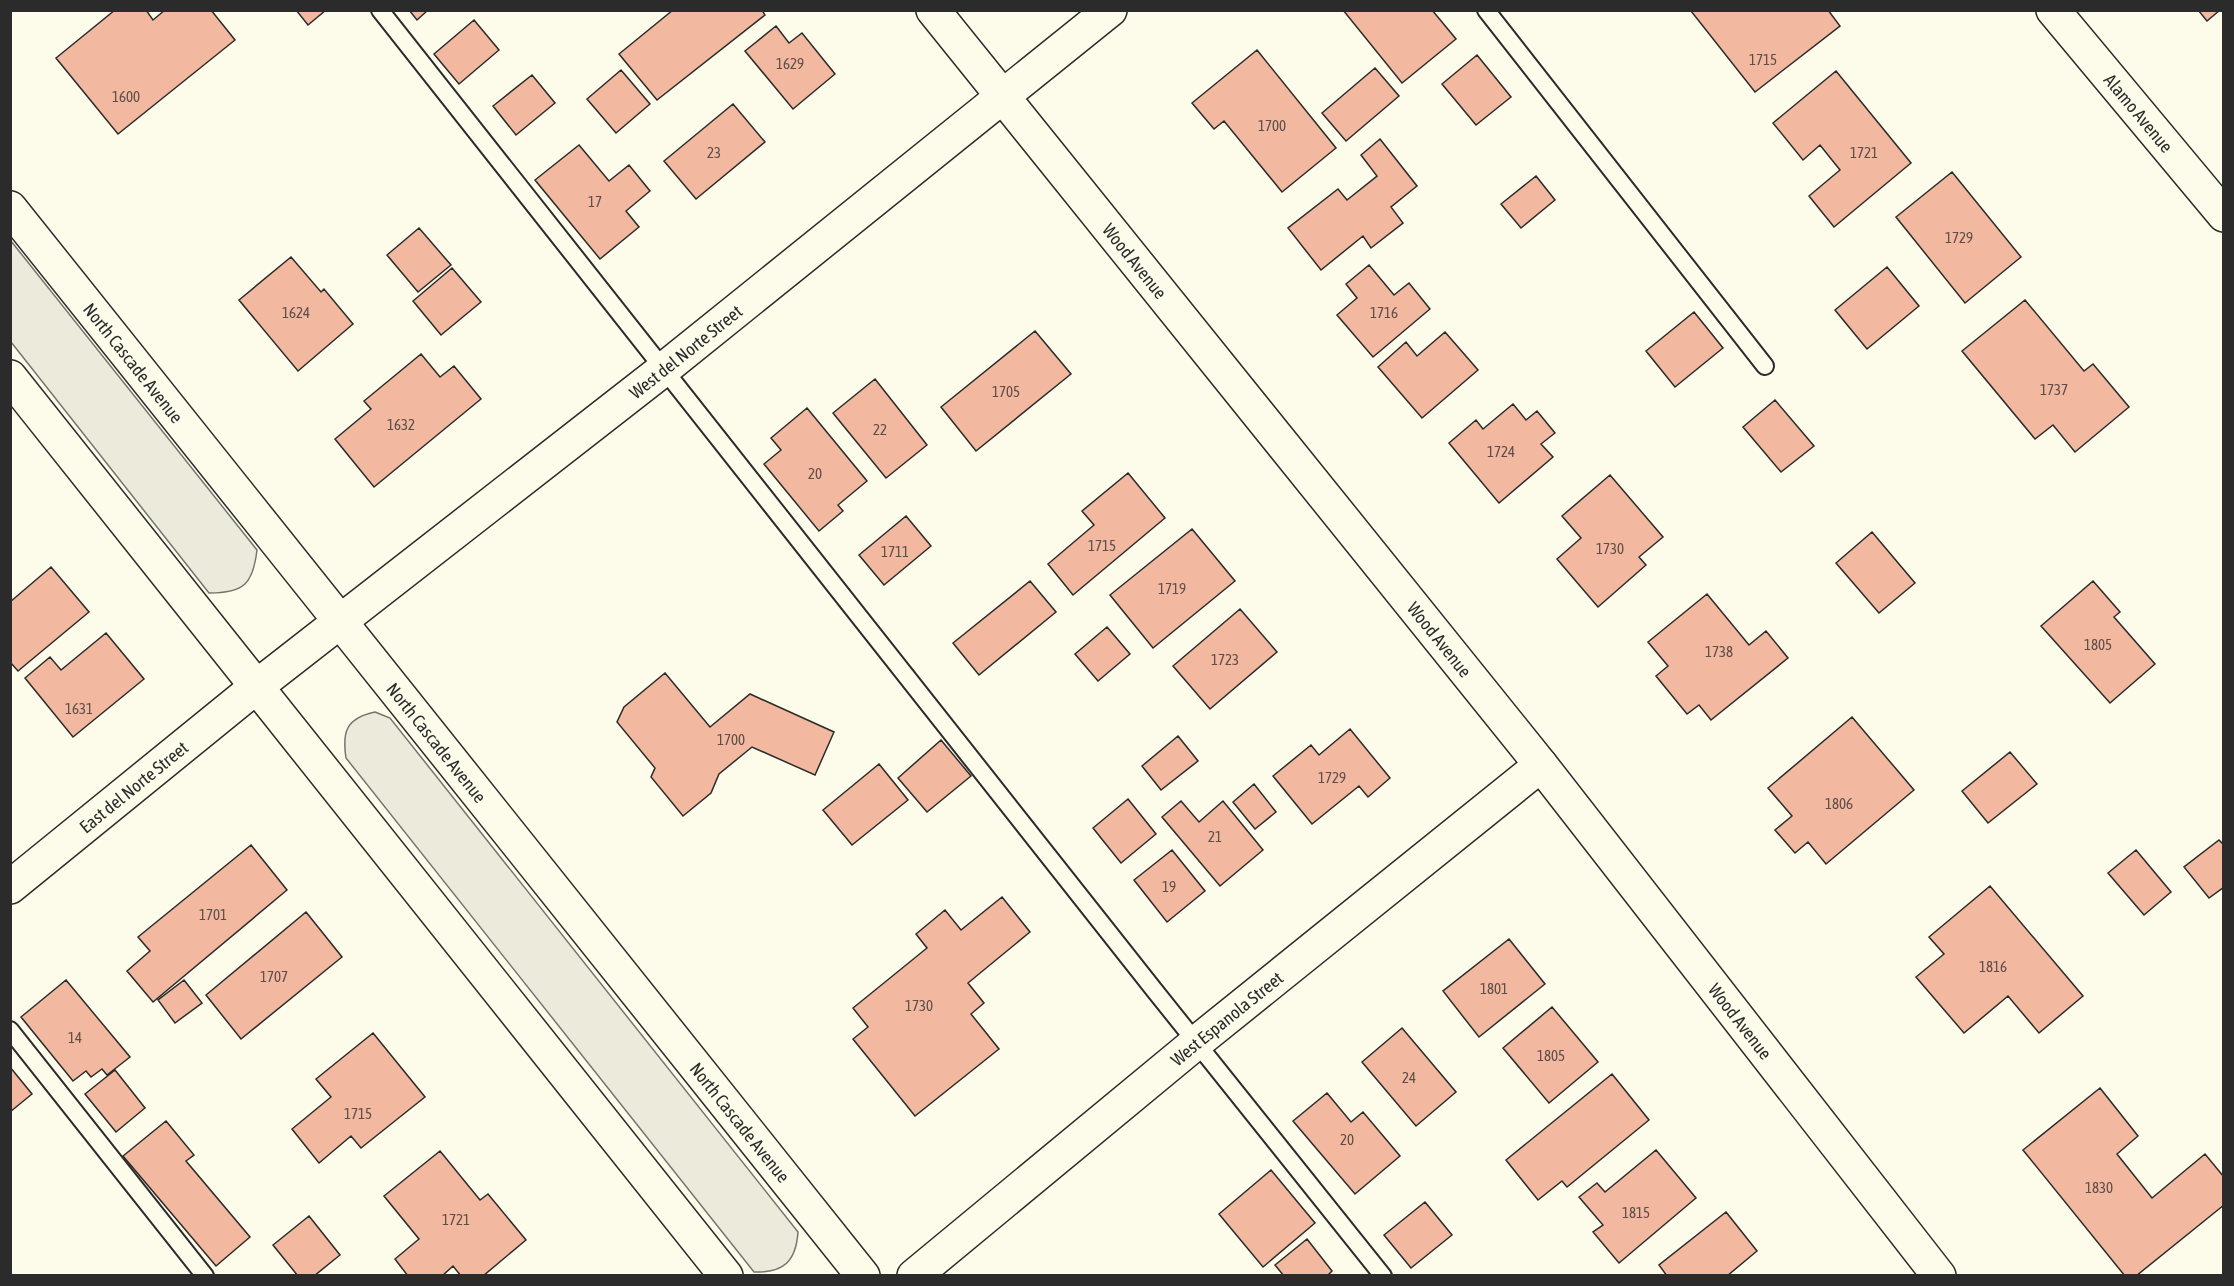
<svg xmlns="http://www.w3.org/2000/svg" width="2234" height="1286" font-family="'Asap Condensed',sans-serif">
<rect width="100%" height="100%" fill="#fdfbea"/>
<!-- green -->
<path fill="#ecebdb" stroke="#74746e" stroke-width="1.5" d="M11,241L257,550C253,584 244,593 209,593L11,342Z
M375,712L390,718L798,1232C796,1261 784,1273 754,1272L346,758C342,732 346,718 375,712Z"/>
<!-- building -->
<path fill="#f2b8a0" stroke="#2b2b2b" stroke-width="1.5" d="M115,10H146L153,20L165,10H211L235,40L118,134L56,58Z
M296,10H326L308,25Z
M409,10H428L417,20Z
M673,10H762L765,15L657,100L619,54Z
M1343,10H1432L1456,39L1402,83Z
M1828,10L1840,26L1755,92L1691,11Z
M2198,10H2220L2207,21Z
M474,20L499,50L459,84L434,54Z
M776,26L789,43L802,33L835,74L793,109L745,51Z
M1257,50L1336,148L1282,192L1224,121L1214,129L1192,103Z
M1477,55L1511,97L1476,125L1442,84Z
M1375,68L1399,96L1346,141L1322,113Z
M621,70L650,104L616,133L587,99Z
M1836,71L1911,163L1834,227L1809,196L1840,170L1820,145L1803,160L1773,123Z
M532,75L555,103L516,135L493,106Z
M733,104L765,142L696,199L664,161Z
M1380,139L1417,186L1391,207L1403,223L1371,248L1363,236L1321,270L1288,228L1338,189L1347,200L1377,176L1361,155Z
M579,145L609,181L629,165L650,191L626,211L639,227L600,259L535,180Z
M1952,172L2021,257L1965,303L1896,217Z
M1536,176L1555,200L1521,228L1501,204Z
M419,228L451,265L418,292L387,255Z
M291,257L321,292L324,289L353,324L298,371L239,300Z
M1369,265L1394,295L1409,283L1430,309L1373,357L1337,315L1357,298L1346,284Z
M1887,267L1919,306L1867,349L1835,310Z
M452,268L481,302L441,335L413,301Z
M2025,300L2084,371L2093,364L2129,407L2075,452L2053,425L2035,439L1962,351Z
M1694,312L1723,348L1675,387L1646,351Z
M1035,331L1071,374L976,451L941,407Z
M1445,332L1478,370L1422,418L1378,367L1406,342L1417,356Z
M421,354L440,377L454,366L481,399L374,487L335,439L371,409L364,401Z
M875,379L927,445L886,478L833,413Z
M1775,400L1814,446L1781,472L1743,427Z
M1513,404L1526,420L1537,411L1555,433L1541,444L1553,457L1499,503L1449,443L1476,420L1483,429Z
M807,408L867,481L838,505L843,511L819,531L764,464L781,450L771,438Z
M1128,473L1165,518L1073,595L1048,564L1094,525L1082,511Z
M1610,475L1663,537L1639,557L1646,565L1598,607L1557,559L1581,538L1562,516Z
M906,516L931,546L884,585L859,555Z
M1192,529L1235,581L1153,648L1110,595Z
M1872,532L1915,583L1879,613L1836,563Z
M51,567L89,612L18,671L10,662V602Z
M1030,581L1056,612L979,675L953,643Z
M2093,581L2120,612L2114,617L2155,664L2110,703L2041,626Z
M1707,594L1749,645L1766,631L1788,658L1711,720L1699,705L1687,714L1656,676L1668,666L1648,642Z
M1240,609L1277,652L1210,709L1173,666Z
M1107,627L1130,654L1098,681L1075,654Z
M106,633L144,679L73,737L25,678L50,657L61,670Z
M665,673L710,727L750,694L834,732L815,775L752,747L719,774L711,793L683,816L651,777L655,768L617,722L624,707Z
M1852,717L1914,790L1826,864L1808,842L1795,853L1775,830L1792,816L1768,788Z
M1350,729L1390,778L1368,797L1359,786L1312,824L1273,776L1311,745L1319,755Z
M1178,736L1198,761L1161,790L1142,766Z
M941,740L971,776L927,812L898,778Z
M2010,752L2037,784L1988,823L1962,791Z
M879,764L908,800L852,845L823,810Z
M1254,784L1276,812L1255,829L1233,802Z
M1128,799L1156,834L1121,863L1093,828Z
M1181,801L1199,822L1223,801L1263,850L1220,886L1162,817Z
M2219,840L2224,845V887L2209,898L2184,867Z
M251,845L287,890L153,1002L127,971L150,951L138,937Z
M1172,850L1205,891L1167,922L1134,880Z
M2136,850L2171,892L2144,915L2108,873Z
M1990,886L2083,996L2039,1033L2008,996L1964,1033L1916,977L1944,954L1929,937Z
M1002,897L1030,932L968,983L984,1003L971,1014L999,1049L915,1116L853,1039L868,1027L853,1008L927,948L916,934L945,910L961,930Z
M306,912L342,957L241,1039L206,995Z
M1509,939L1545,984L1479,1037L1443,991Z
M66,980L130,1057L107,1075L102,1069L91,1077L86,1071L73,1081L21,1017Z
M184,980L202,1003L175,1023L158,1000Z
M1552,1007L1598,1062L1549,1103L1503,1048Z
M1402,1028L1456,1092L1416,1126L1362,1062Z
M373,1033L425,1097L361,1148L351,1136L319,1163L292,1129L331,1097L316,1079Z
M10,1067L32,1094L10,1112Z
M115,1070L145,1108L116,1132L85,1094Z
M1612,1074L1649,1120L1567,1187L1562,1181L1538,1200L1506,1160Z
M2100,1088L2138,1136L2117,1154L2152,1198L2205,1154L2224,1177V1205L2136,1276H2125L2023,1150Z
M1327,1093L1351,1122L1363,1112L1400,1156L1355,1194L1293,1121Z
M166,1121L194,1155L186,1161L250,1237L216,1266L123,1156Z
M1656,1150L1696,1198L1619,1263L1593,1232L1603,1225L1579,1197L1597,1183L1605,1192Z
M440,1151L480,1200L488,1194L526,1240L483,1276H461L453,1266L442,1276H408L395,1259L419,1239L384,1196Z
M1271,1170L1315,1223L1263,1267L1219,1214Z
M1425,1202L1452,1235L1411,1268L1384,1235Z
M1726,1212L1757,1251L1727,1276H1667L1659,1265Z
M309,1216L340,1255L314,1276H298L273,1245Z
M1307,1239L1332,1271L1327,1276H1284L1275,1265Z"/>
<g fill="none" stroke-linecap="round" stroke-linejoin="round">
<!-- lane casing -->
<g stroke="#2b2b2b" stroke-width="20">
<path id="lane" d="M380,10L1155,991L1383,1276
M1486,10L1765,366
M10,1030L205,1276"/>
</g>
<!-- street casing -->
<g stroke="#2b2b2b" stroke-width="36">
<g id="street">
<path id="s1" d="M933,10L1541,765L1939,1276"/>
<path id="s2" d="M2053,10L2224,215"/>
<path id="s3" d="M10,887L256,687L664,369L1110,10"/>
<path id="s4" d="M914,1276L1197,1042L1541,765"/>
</g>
</g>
<!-- secondary casing -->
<g stroke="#2b2b2b" stroke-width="36">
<g id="secondary">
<path id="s5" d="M10,208L863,1276"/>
<path d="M10,377L726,1276"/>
</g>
</g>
<!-- lane -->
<use href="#lane" stroke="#fdfbea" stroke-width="16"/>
<!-- street -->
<use href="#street" stroke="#fdfbea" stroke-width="33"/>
<!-- secondary -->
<use href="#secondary" stroke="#fdfbea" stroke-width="33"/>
</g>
<g text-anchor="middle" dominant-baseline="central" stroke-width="4.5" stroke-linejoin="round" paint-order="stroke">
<!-- number labels -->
<g font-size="15" fill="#5d4e48">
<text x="1763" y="59">1715</text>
<text x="790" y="63">1629</text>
<text x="126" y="96">1600</text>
<text x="1272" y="125">1700</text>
<text x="714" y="152">23</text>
<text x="1864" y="152">1721</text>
<text x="595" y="201">17</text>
<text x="1959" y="237">1729</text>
<text x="296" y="312">1624</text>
<text x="1384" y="312">1716</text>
<text x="2054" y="389">1737</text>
<text x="1006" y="391">1705</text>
<text x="401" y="424">1632</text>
<text x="880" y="429">22</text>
<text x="1501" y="451">1724</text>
<text x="815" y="473">20</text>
<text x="1102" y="545">1715</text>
<text x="1610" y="548">1730</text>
<text x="895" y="551">1711</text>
<text x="1172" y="588">1719</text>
<text x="2098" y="644">1805</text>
<text x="1719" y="651">1738</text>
<text x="1225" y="659">1723</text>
<text x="79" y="708">1631</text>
<text x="731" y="739">1700</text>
<text x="1332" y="777">1729</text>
<text x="1839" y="803">1806</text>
<text x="1215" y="836">21</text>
<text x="1169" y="886">19</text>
<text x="213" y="914">1701</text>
<text x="1993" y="966">1816</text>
<text x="274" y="976">1707</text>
<text x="1494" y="988">1801</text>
<text x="919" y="1005">1730</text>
<text x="75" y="1037">14</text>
<text x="1551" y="1055">1805</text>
<text x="1409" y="1077">24</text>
<text x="358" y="1113">1715</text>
<text x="1347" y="1139">20</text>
<text x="2099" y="1187">1830</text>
<text x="1636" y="1212">1815</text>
<text x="456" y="1219">1721</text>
</g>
<!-- street labels -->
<g font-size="18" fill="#2b2b2b" stroke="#fdfbea">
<text stroke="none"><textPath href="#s2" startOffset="134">Alamo Avenue</textPath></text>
<text stroke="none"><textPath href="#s1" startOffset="322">Wood Avenue</textPath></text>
<text stroke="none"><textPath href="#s3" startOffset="862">West del Norte Street</textPath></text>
<text stroke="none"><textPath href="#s5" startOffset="198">North Cascade Avenue</textPath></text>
<text stroke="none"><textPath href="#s1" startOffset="808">Wood Avenue</textPath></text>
<text stroke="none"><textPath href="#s5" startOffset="684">North Cascade Avenue</textPath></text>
<text stroke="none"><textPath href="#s3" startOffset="159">East del Norte Street</textPath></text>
<text stroke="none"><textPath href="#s4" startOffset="405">West Espanola Street</textPath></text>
<text stroke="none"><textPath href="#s1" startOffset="1294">Wood Avenue</textPath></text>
<text stroke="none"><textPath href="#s5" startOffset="1170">North Cascade Avenue</textPath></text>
</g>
</g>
<!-- border -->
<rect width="2234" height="1286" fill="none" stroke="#2b2b2b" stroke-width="24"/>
</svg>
